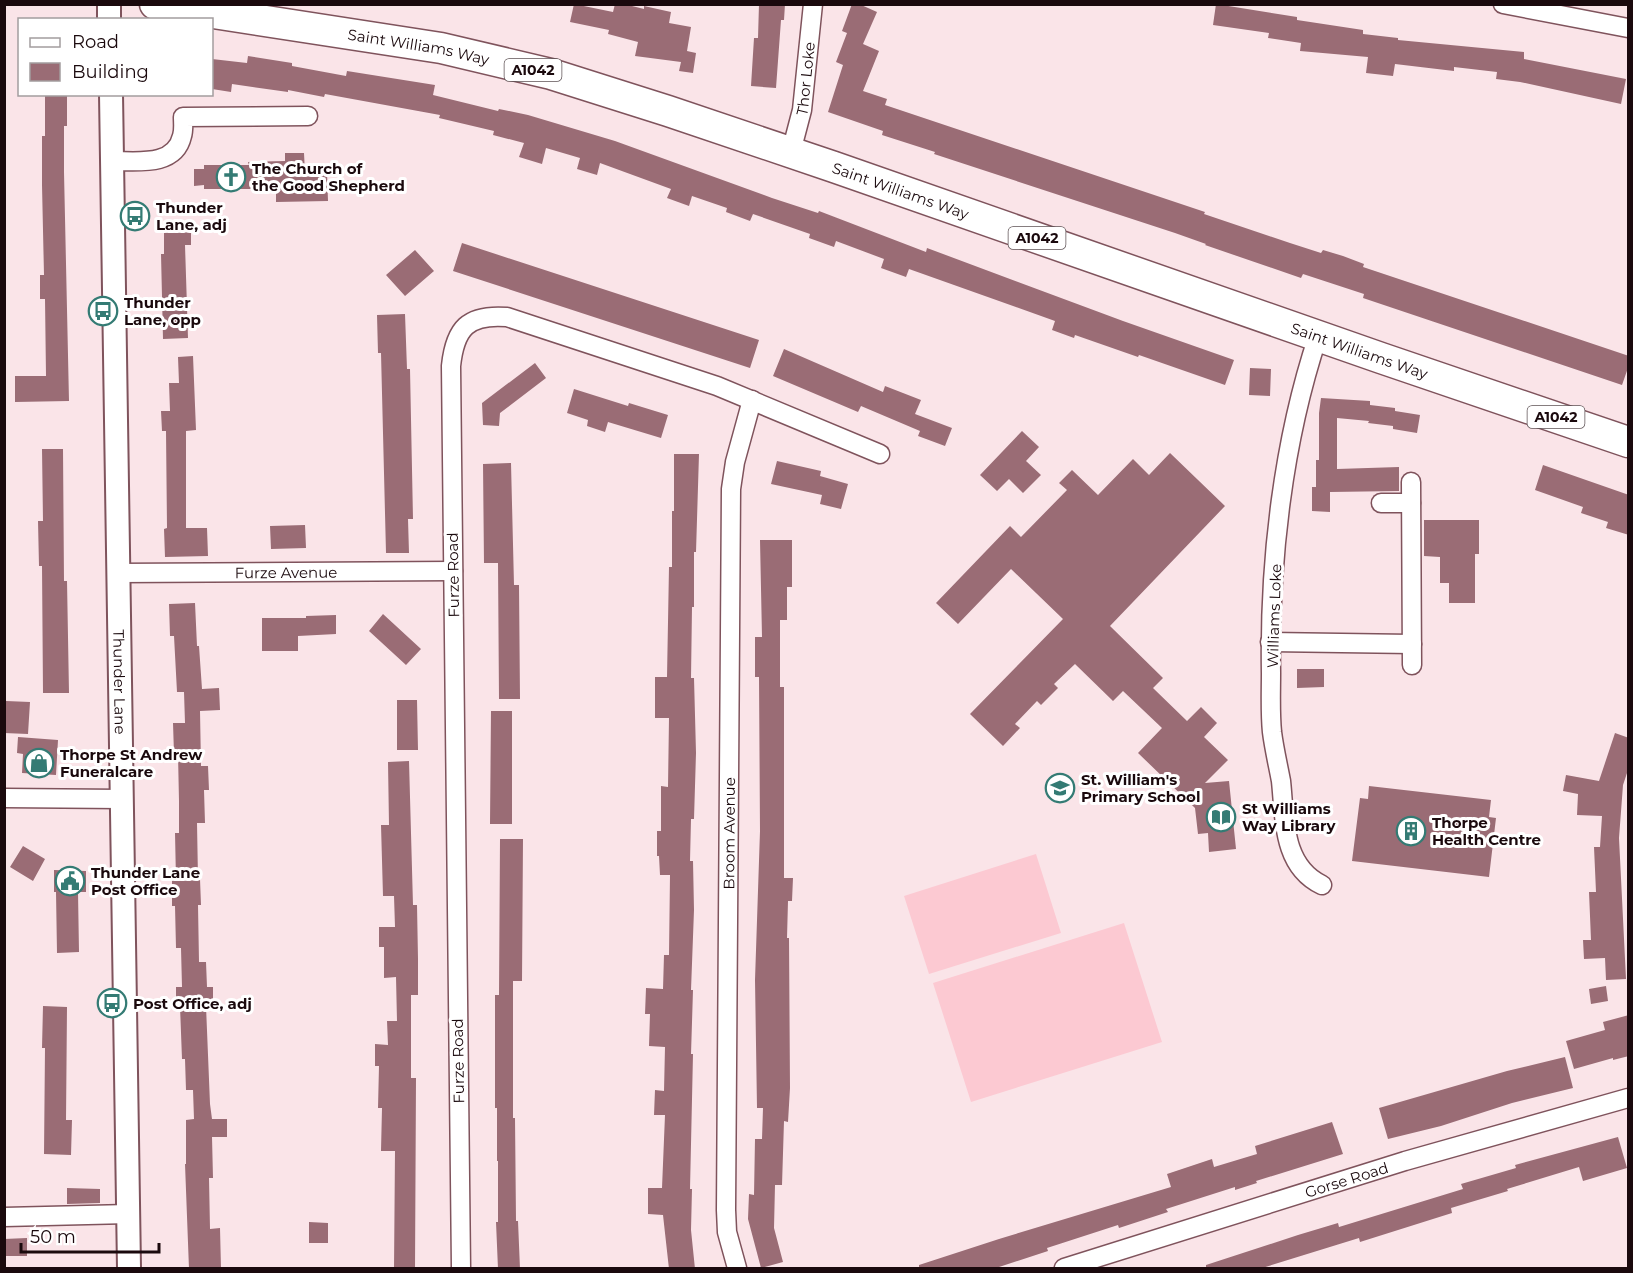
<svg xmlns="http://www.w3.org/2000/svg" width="1633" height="1273" font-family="Montserrat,sans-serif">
<rect width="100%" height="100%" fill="#fae4e8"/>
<!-- grass -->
<path fill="#fcc9d2" d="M1036,854L1061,933L929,974L904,896Z
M1124,923L1162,1042L971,1102L933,983Z"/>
<!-- building -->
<path fill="#9a6c75" d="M574,4L613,12L615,4H624L644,9V6L671,12L669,23L691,27L687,51L696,53L693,73L679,71L681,62L635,56L638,42L608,34L609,30L570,22Z
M759,4H785L784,20H781L776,88L751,86L754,38H758Z
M852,4H859L877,12L863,44L879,51L863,91L887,99L885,105L1205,212L1204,214L1290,243L1321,253L1323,250L1343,256L1364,264L1363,267L1629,356V365L1622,385L1363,298L1364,294L1303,274L1301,278L1205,245L1206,244L1175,233L934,154L935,152L882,135L883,131L828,112L843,65L836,62L847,33L842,31Z
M1216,4L1297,17V20L1363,30V34L1398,38V40L1524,52V59L1626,79L1621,104L1520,82L1496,79L1497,72L1454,67V71L1395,64L1393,76L1366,73L1368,57L1300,51L1301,43L1268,38L1269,33L1213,25Z
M248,56L292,63V66L346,76L347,71L435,85L433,95L498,111L499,109L528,115L615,141L772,198L818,213L819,211L926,252L927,248L1123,321L1234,360L1225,385L1139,355L1138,357L1075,335L1074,338L1052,330L1055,321L909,269L906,277L881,268L884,259L836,241L834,247L809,238L810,234L753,214L750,221L726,212L727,208L692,196L689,206L667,198L671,189L600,163L597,175L577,169L580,158L546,148L542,164L519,157L524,143L493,135L494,131L439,118L440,115L325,94L324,97L288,90V92L232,84L231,92L212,89V59L247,63Z
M45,94H67V126H64V172L69,401L15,402V376H46L45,299H40V275H44L42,185V136H45Z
M285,153H304L305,173H327L328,201L276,202V189H204V185L194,186V169H204V165H249L248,162L285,161Z
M164,226H191V245H185L188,338L163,339L161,254H164Z
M462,243L759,340L750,368L453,271Z
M415,250L434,271L405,296L386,275Z
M405,314L407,369H410L413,519H408L409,553H386L381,353H378L377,315Z
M784,349L883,392L885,386L921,400L915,414L952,428L945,446L918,436L920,431L861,406L858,412L773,376Z
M193,356L196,430L186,431V528H207L208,556L165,557L164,529L167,528L166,431H162L161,411H170L169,383H179L178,357Z
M535,363L546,378L500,413L499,426L483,425L482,403Z
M1250,368L1271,369L1270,396L1249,395Z
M574,389L628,406L629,403L668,415L661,438L608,422L605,432L587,426L588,420L567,413Z
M1321,398L1370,401V405L1395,408V411L1420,415L1417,433L1393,429V426L1368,423L1369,421L1337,418V469L1399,467V491L1330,492V512L1312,511V487H1316V460H1319V413Z
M1022,431L1039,447L1026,461L1041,475L1023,493L1009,479L997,491L980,475Z
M42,449H63L64,581H67L69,693H43L42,566H39L38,521H43Z
M1170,453L1225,506L1110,626L1163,678L1153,688L1187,721L1201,707L1217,723L1204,737L1228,760L1205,783L1229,781L1236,849L1209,852L1208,833L1198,834L1195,808L1138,753L1162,728L1123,691L1113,701L1075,664L1054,684L1058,688L1041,705L1037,701L1015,724L1020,728L1003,746L970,714L1063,619L1011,569L958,624L936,603L1010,526L1021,537L1067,490L1059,483L1072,470L1098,495L1133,459L1149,475Z
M674,454H699L696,552H694V607H692L691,678H694L696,753L694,819H691L690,861H693L694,910L691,990H693L691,1054H693L690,1189H692L691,1230L695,1269H669L663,1215L648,1214V1188H662L665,1115H654L655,1090L664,1091L665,1047L649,1046L650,1014H645L646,988L663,989L664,955H669L670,875H660L659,856H657V831H661V786L668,787L669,718H655V677H667L669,567H672V511H674Z
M777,461L821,471L820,476L848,484L841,509L820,504L822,495L771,484Z
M511,463L514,585H519L520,699H499L498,563H484L483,464Z
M1543,465L1629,495V535L1606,528L1608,522L1581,513L1583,507L1535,490Z
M1424,520H1479V554H1475V603H1449V583H1440V557L1424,556Z
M305,525L306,548L271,549L270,526Z
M760,540H792V587H787V620H780V687H784V878H793L792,901H788L787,938H789L790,1088L788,1122L784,1121L782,1185H775L774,1228L783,1262L761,1268L748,1219L749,1194L754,1195L755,1139H762L763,1108H757L755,980L760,831L759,677H755V637H762Z
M195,603L197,646H199L202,689L219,688L220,710L200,711L201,766H208L209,790H204L205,823H197L198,879H200L201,905H198L199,962H206L207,987H213V1005L206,1006L210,1104L212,1119H227V1137H212L213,1178H209L210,1229L220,1228L221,1269H189L185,1164H186V1120L194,1119L193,1090H186L185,1059H182L180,1006H176V987H182L181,948H176L175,906H172V880H176L175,833H179V801L178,754H174L173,723H185L184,692H177L174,636H170L169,604Z
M383,614L421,649L406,665L369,631Z
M336,615V634L298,636V651H262V618H306V616Z
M1297,669H1324V687L1297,688Z
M397,700H417L418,750H397Z
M6,701L30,702L28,734L4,733Z
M491,711H512V824H490Z
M1615,733L1629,738V767L1623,785L1619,838L1626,979L1606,980L1605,958L1584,959L1583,940H1591L1589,892H1596L1594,847H1600L1602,816L1577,815L1578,794L1563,791L1566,775L1599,781Z
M18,737L58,740L56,775L22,773L23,754L17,753Z
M409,761L413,905H417L418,959V995H411V1078H416L415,1269H394L395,1151H381L382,1108H378L379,1066H375V1044L388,1045L387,1021H397L396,977L384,978V947H379V927H395L394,896H383L381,825H389L388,762Z
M1369,786L1491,800L1489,817L1496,818L1489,877L1352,861L1360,798L1368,799Z
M500,839H523L522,981H513V1118H515L516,1221H518L520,1269H498L496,1222H498V1161H497V1108H495V995H499Z
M23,846L45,859L33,881L10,867Z
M54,870L86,871V892H78L79,952L57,953L56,892H54Z
M1606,986L1608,1001L1591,1004L1589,989Z
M43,1006L67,1007L66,1120H72L71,1155L44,1154L45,1048H42Z
M1629,1015V1056L1613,1060V1058L1574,1069L1566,1041L1605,1030L1603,1022Z
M1565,1057L1573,1088L1512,1103L1441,1126L1388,1139L1379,1108L1507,1071Z
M1332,1122L1343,1154L1256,1181L1257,1183L1235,1190V1187L1166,1209L1168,1212L1119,1228L1118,1225L1047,1248L1048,1251L993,1269H919V1265L999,1239L1171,1187L1167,1174L1212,1159L1214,1167L1257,1154L1255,1146Z
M1618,1137L1627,1168L1583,1181L1579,1167L1507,1189L1508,1191L1451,1208L1452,1213L1360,1242L1359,1238L1259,1269H1206V1265L1298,1235L1338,1223L1339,1227L1463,1189L1461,1184L1516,1168L1515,1165Z
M67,1188L100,1189V1203L67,1204Z
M309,1222L328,1223V1243H309Z
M27,1238V1256H4V1239Z"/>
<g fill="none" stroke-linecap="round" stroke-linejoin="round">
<!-- minor casing -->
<g stroke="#7f535c" stroke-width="21">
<g id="minor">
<path d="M1503,4L1628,28"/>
<path id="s1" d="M791,152L802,110L813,4"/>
<path d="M113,161C137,161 175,167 182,136C184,130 183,123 183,117L308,116"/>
<path d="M1318,336C1283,441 1269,562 1271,673C1271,692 1270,712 1272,732C1274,748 1278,765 1281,781C1285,818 1282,866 1322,885"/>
<path d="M1411,482L1412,665"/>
<path d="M1381,503H1411"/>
<path id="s2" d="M118,573L453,571"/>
<path d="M1270,642L1412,644"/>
<path d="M4,798L122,799"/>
<path d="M4,1217L129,1214"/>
<path d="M461,1268L451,366C455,328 468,314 507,317L717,386L880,454"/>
<path id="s3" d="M737,1268L727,1232L726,1210L731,489L735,462L752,400"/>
<path id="s4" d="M1064,1268L1405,1161L1628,1098"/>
</g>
</g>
<!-- tertiary casing -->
<g stroke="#7f535c" stroke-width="26">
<g id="tertiary">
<path d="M109,4V20"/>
<path id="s5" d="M111,94L129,1268"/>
</g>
</g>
<!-- trunk casing -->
<g stroke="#7f535c" stroke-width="33">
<g id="trunk">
<path id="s6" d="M155,4L441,48L551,74L668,111L834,167L1381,358L1628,442"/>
</g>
</g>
<!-- minor -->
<use href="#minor" stroke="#fff" stroke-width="18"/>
<!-- tertiary -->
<use href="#tertiary" stroke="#fff" stroke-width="22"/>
<!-- trunk -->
<use href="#trunk" stroke="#fff" stroke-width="30"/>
</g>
<!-- icons -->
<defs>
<g id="church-ring" transform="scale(1.5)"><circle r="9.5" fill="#fff" stroke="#347b74" stroke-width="1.5"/><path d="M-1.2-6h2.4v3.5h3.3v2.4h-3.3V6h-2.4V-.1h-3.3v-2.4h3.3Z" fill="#347b74"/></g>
<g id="bus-ring" transform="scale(1.5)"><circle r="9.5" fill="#fff" stroke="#347b74" stroke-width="1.5"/><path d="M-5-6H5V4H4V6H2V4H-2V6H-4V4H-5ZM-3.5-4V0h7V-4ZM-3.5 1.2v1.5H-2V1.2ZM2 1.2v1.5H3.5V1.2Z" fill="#347b74"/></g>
<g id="shop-ring" transform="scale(1.5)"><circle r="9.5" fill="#fff" stroke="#347b74" stroke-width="1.5"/><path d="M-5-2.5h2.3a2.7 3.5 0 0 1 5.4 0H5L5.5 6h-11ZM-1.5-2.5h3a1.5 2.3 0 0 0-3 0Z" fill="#347b74"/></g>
<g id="school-ring" transform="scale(1.5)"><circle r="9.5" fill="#fff" stroke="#347b74" stroke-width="1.5"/><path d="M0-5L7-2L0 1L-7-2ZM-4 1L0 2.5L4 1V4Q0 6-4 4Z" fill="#347b74"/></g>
<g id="library-ring" transform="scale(1.5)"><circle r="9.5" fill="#fff" stroke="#347b74" stroke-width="1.5"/><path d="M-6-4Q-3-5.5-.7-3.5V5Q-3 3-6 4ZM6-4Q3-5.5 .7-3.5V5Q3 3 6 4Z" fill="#347b74"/></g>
<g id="building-ring" transform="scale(1.5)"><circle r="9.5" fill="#fff" stroke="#347b74" stroke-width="1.5"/><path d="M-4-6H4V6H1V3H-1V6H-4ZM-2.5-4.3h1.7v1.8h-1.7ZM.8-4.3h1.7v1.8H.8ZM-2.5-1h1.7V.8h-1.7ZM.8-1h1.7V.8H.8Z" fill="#347b74"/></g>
<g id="civic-ring" transform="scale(1.5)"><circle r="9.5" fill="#fff" stroke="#347b74" stroke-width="1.5"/><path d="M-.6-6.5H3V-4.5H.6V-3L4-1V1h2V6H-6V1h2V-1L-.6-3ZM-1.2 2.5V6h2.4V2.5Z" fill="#347b74"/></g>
</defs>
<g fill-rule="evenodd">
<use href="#church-ring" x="231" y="177"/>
<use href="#bus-ring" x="135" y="216"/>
<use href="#bus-ring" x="103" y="311"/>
<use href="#shop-ring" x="39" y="763"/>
<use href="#school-ring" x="1060" y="788"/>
<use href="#library-ring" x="1221" y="817"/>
<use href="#building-ring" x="1411" y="831"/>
<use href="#civic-ring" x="70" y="881"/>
<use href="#bus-ring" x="112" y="1003"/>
</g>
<g text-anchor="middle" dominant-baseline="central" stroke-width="6" stroke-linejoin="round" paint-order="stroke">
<!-- shield labels -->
<g fill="#fff" stroke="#5f5356" stroke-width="1.5">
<rect x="504.5" y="59" width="57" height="22" rx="4.5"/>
<rect x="1008.5" y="227" width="57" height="22" rx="4.5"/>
<rect x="1527.5" y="406" width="57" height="22" rx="4.5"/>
</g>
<g font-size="14" font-weight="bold" fill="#1a090d">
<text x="533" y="70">A1042</text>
<text x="1037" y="238">A1042</text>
<text x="1556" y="417">A1042</text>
</g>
<!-- street labels -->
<g font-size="15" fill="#1a090d" stroke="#fff">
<text stroke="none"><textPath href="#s6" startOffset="267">Saint Williams Way</textPath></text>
<text stroke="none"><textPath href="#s1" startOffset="75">Thor Loke</textPath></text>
<text stroke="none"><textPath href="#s6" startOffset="771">Saint Williams Way</textPath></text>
<text stroke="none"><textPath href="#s6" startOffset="1257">Saint Williams Way</textPath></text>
<text stroke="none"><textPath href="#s2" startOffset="168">Furze Avenue</textPath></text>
<text transform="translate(453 575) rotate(-91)">Furze Road</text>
<text transform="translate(1274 616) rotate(-88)">Williams Loke</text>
<text stroke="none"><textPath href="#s5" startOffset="588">Thunder Lane</textPath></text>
<text stroke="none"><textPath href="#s3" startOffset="436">Broom Avenue</textPath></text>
<text transform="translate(458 1061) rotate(-91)">Furze Road</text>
<text stroke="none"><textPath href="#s4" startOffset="296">Gorse Road</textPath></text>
</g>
<!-- poi labels -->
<g font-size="15" font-weight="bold" fill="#1a090d" stroke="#fff" text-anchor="start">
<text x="252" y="168">The Church of<tspan x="252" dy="17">the Good Shepherd</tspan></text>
<text x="156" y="207">Thunder<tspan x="156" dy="17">Lane, adj</tspan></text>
<text x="124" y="302">Thunder<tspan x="124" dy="17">Lane, opp</tspan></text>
<text x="60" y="754">Thorpe St Andrew<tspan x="60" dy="17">Funeralcare</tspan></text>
<text x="1081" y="779">St. William's<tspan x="1081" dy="17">Primary School</tspan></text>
<text x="1242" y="808">St Williams<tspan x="1242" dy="17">Way Library</tspan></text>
<text x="1432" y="822">Thorpe<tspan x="1432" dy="17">Health Centre</tspan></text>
<text x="91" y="872">Thunder Lane<tspan x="91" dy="17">Post Office</tspan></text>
<text x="133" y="1003">Post Office, adj</text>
</g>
</g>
<!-- border -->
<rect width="1633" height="1273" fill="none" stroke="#1a090d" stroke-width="12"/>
<!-- legend -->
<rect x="18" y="18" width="195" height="78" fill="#ffffff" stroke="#a39d9e" stroke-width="1.5"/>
<rect x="30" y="38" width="30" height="9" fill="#ffffff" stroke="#a39d9e" stroke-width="1.5"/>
<text x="72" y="48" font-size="18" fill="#1a090d">Road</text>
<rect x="30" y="63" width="30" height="18" fill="#9a6c75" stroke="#a39d9e" stroke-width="1.5"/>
<text x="72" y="78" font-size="18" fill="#1a090d">Building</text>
<!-- scale -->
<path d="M21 1243v9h138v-9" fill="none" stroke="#1a090d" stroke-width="3"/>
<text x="30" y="1243" font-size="18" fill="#1a090d" stroke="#ffffff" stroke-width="4.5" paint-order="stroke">50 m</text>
</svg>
